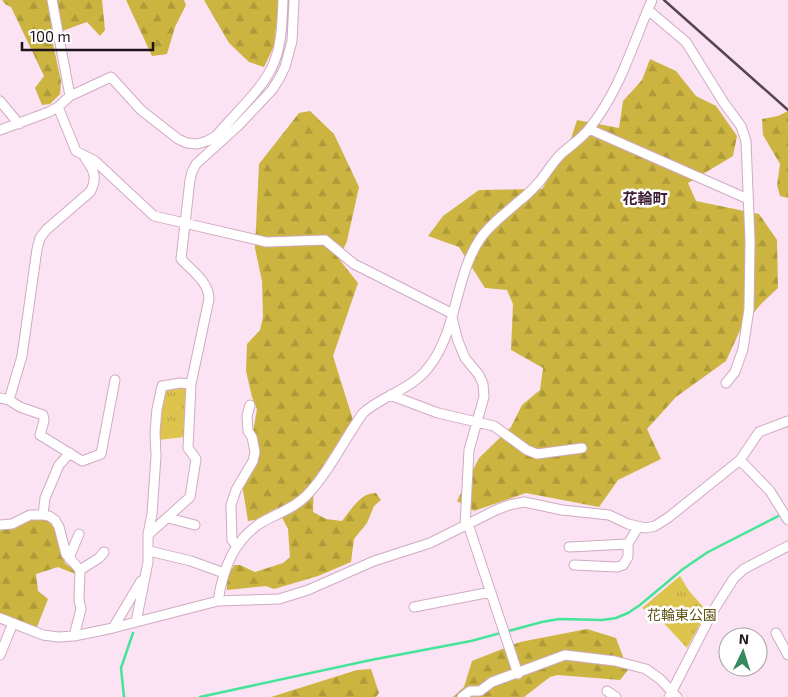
<svg xmlns="http://www.w3.org/2000/svg" width="788" height="697" font-family="'Exo 2','Noto Sans JP',sans-serif">
<defs>
<pattern id="forest-firs" width="22" height="20" patternUnits="userSpaceOnUse" patternTransform="scale(1.25)"><rect width="22" height="20" fill="#cbb440"/><path d="M5 1l3.5 6h-7zM16 11l3.5 6h-7z" fill="#ae9a38"/></pattern>
<pattern id="park-tufts" width="24" height="20" patternUnits="userSpaceOnUse" patternTransform="scale(1.25)"><rect width="24" height="20" fill="#dcc44d"/><path d="M3 7l-1-3M5 7V3M7 7l1-3M15 17l-1-3M17 17v-4M19 17l1-3" fill="none" stroke="#bca743"/></pattern>
</defs>
<rect width="100%" height="100%" fill="#fbe3f3"/>
<!-- forest -->
<path fill="url(#forest-firs)" d="M2,0H102L105,30L100,36L87,22L51,35L61,81L60,94L50,104L42,105L35,88L44,76L11,7L5,4Z
M126,0H184L186,5L175,27L167,54L152,56Z
M204,0H279L274,46L264,67L249,62L229,43Z
M650,59L676,71L696,96L716,106L737,136L733,156L688,183L696,201L759,214L777,240L778,288L761,304L741,328L726,361L676,397L647,429L661,459L618,480L599,507L526,493L474,511L457,501L479,458L511,427L522,405L540,390L543,368L511,350L513,304L507,290L485,288L459,247L428,236L443,216L479,190L542,189L570,142L577,120L619,128L623,101L642,80Z
M310,111L334,134L359,187L347,241L339,259L358,283L333,356L353,420L314,479L313,512L326,519L342,521C351,510 361,492 376,493L381,500L374,506L367,523L354,539L351,562L318,576L274,589L266,586L227,590L226,580L234,565H240L255,572L283,563L290,557L288,529L277,508L255,520L248,521L242,484L259,452L253,432L257,409L252,397L246,371L247,344L260,330L263,317L262,281L255,248L259,164L299,113Z
M788,111V198L780,196L777,185L780,164L763,135L762,119L778,116Z
M30,519H44L55,524L61,551L65,563L76,571L75,574L58,567L36,574L38,591L48,599L37,627L0,613V529L16,528Z
M587,629L616,638L628,670L620,680L558,675L550,677L524,697H453L464,687L472,661L520,642Z
M371,669L379,693L376,697H271L357,670Z"/>
<!-- park -->
<path fill="url(#park-tufts)" d="M182,385L186,389L185,437L158,440L157,431L165,389Z
M680,576L689,591L707,611L687,648L659,618L642,608Z"/>
<g fill="none" stroke-linecap="round" stroke-linejoin="round">
<!-- stream -->
<path stroke="#46e498" stroke-width="2.5" d="M124,697L121,668L133,633
M200,697L371,660L471,641L542,622L559,619L602,620L616,618L628,613L640,605L683,569L708,552L788,511"/>
<!-- minor casing -->
<g stroke="#d0aac4" stroke-width="11">
<path id="minor" d="M52,0L70,96
M648,10L686,42L724,103L741,126L746,141L750,241L749,309L743,349L735,372L726,383
M0,101L19,124
M58,107L76,151L95,161L154,216L266,242L325,240L354,264L453,314
M589,129L748,199
M0,130L49,112L58,107L70,96L111,77L141,110L178,139L187,143L197,144L207,141L216,136
M220,139L216,136C232,117 261,90 271,69C282,48 282,23 283,0
M452,318L458,341L465,358L479,375L483,384L484,397L469,450L465,526
M390,395L438,413L494,426L527,450L537,454L582,448
M0,398L9,400L20,407L43,415L44,421L40,435L82,461L101,454L115,380
M9,400L22,356L37,249L40,238L46,230L90,192C98,178 94,170 85,158
M740,460L770,491L788,520
M43,515L45,498L59,465L70,453
M168,518L195,525
M468,524L518,674
M0,525L12,524L30,515H43L49,516L55,520L59,527L66,554L80,570L79,600L81,609L74,636
M148,534L152,514L156,456L155,432L157,409L162,386L180,383L191,384
M236,545L232,540L231,505L236,490L253,461L255,452L252,437L248,431L247,416L250,405
M569,547L628,544
M149,551L191,561L224,573
M69,558L79,534
M574,565L617,567L623,565L628,557V544L638,527
M80,570L99,558L104,552
M218,601C223,569 234,538 264,521C279,513 294,508 306,496C328,474 345,438 363,413C382,396 412,389 428,368C458,331 454,278 480,239C490,224 505,214 518,202C526,196 533,189 540,181C547,172 553,162 561,154C570,146 581,139 589,129C621,89 632,45 652,0
M414,607L491,592
M0,618L43,635L58,637L74,636L113,628L218,601L279,599L308,590L374,561L430,543L496,510L509,505L524,502L562,510L609,515L628,524L646,528L655,526L669,517L740,460L759,432L788,421
M136,622L148,562V535L190,497L196,459L188,448L191,384L209,299C209,282 192,271 181,259L190,180L192,172L196,164L238,126L272,90L279,79L285,67L292,41L294,0
M113,628L141,581
M776,633L788,655
M0,655L13,623
M607,691L616,697
M462,697L470,691H480L492,682L565,655L615,661L646,669L660,679L677,697
M669,697L713,611L734,578L744,569L788,546"/>
</g>
<!-- minor -->
<use href="#minor" stroke="#fff" stroke-width="9"/>
<!-- rail -->
<path stroke="#564651" stroke-width="2.5" d="M664,0L788,110"/>
</g>
<g text-anchor="middle" dominant-baseline="central" stroke-width="5" stroke-linejoin="round" paint-order="stroke">
<!-- park labels -->
<g font-size="14" fill="#5e5215" stroke="#fff">
<text x="682" y="614">花輪東公園</text>
</g>
<!-- neighbourhood labels -->
<g font-size="15" font-weight="bold" fill="#3e2036" stroke="#fff">
<text x="645" y="198">花輪町</text>
</g>
</g>
<!-- north arrow -->
<g transform="translate(743 652) rotate(4)"><circle r="24" fill="#ffffff" stroke="#a5a0a4"/>
<path d="M0-4L9 19L0 12L-9 19Z" fill="#358b5f"/>
<text y="-8" font-size="14" font-weight="bold" text-anchor="middle" fill="#1f121b">N</text>
</g>
<!-- scale -->
<path d="M22 42v8h131v-8" fill="none" stroke="#1f121b" stroke-width="2.5"/>
<text x="30" y="42" font-size="15" fill="#1f121b" stroke="#ffffff" stroke-width="4" paint-order="stroke">100 m</text>
</svg>
